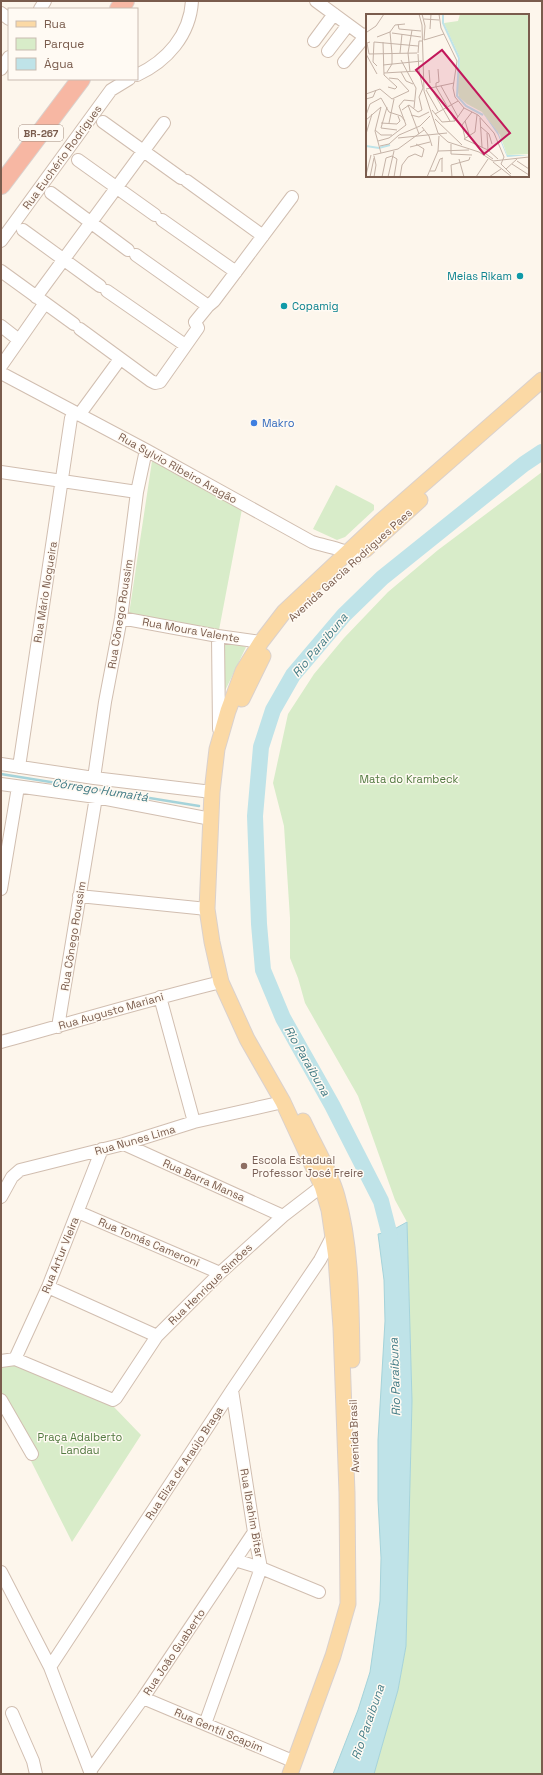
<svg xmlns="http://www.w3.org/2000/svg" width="543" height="1775" font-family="'Space Grotesk',sans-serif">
<rect width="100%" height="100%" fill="#fdf6ec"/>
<!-- green -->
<path fill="#d8ecc9" d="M152,461L242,509L219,630L129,614Z
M542,472V1774H374L398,1690L406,1646L412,1401L407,1222L395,1200L358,1096L305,1003L298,978L290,958V918L284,826L273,783L288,714L314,674L344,638L388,592L438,550Z
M336,485L371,503L374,505V510L345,537L337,540L313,529Z
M220,638L246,647L223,695Z
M15,1361L113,1406L141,1435L72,1542L29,1457L1,1396V1364Z"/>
<!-- water -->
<path fill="#bfe3e8" stroke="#a5d3da" d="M407,1222L412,1401L406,1646L398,1690L374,1774H333L358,1710L370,1672L380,1601L381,1558L378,1500V1440L385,1321L384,1280L378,1234L389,1232Z"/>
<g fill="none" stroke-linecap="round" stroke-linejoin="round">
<!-- stream -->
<path stroke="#a5d3da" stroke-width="2.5" d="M1,774L199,806"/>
<!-- river -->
<path stroke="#bfe3e8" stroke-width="16" d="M390,1252L389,1232L381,1201L332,1105L283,1018L263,970L259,924L255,816L261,747L273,710L293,675L344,615L382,578L524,464L542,452"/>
<!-- minor casing -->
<g stroke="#d1beb0" stroke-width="14">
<path id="minor" d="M316,1L365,37
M40,9L45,1
M1,13L9,19
M314,41L334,14
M328,51L348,25
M344,62L367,34
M1,69L9,57
M137,75C167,61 190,35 192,1
M103,122L181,178
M78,160L155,215
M187,181L263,236
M51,193L128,250
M162,220L236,272
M23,230L100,286
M1,241L111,90L129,79
M136,255L208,306
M1,271L74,324
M107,291L185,345
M36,297L164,123
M1,326L19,340
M80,329L151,381L155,383L160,382L198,328L195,322L208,306L214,301L292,197
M1,366L45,303
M1,373L146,450L312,542C327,547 344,548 356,558
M79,415L120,359
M1,472L137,492
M121,618L218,636L261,642
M218,636L219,729
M1,764L94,778L212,792
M19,767L71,418
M94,778L105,702L121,618L137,492L146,450
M1,784L96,797L211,819
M1,889L18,787
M79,896L207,909
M160,997L194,1122
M58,1027L96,797
M1,1042C74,1022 147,1000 221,982
M124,1144L283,1216
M1,1197L12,1177L20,1170L124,1144L194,1122L283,1102
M78,1212L220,1273
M48,1287L157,1336
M15,1359L48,1287L102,1149
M1,1361L15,1359L113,1400L116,1398L157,1336L220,1273L283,1216L322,1186
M1,1400L32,1454
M235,1560L261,1568L319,1592
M1,1572L50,1667L91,1774
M50,1667L232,1390L320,1260L332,1237
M143,1698L295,1762
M12,1713L33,1761L36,1774
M205,1724L261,1568L254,1532L232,1390
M90,1771L143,1698L254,1532"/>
</g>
<!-- major casing -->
<g stroke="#dad1cd" stroke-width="17">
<path id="major" d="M365,550L420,500
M242,699L263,656
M303,1121C314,1145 330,1170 337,1196C352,1248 351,1306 352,1360
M290,1774L333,1656L348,1604L347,1493L341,1328L336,1258L329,1210L322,1186L283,1102L247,1039L221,982L212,942L207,909L212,792L217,749L228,711L243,671L261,642L284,612L380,522L542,380"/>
</g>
<!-- highway casing -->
<g stroke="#dad1cd" stroke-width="20">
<path id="highway" d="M119,9L125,1
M1,185L81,79"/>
</g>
<!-- minor -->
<use href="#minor" stroke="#fff" stroke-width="12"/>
<!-- major -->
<use href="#major" stroke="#fbd9a5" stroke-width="15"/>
<!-- highway -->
<use href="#highway" stroke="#f7b7a3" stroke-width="18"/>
</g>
<!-- markers -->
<g fill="#0f9aa8" stroke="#fffaf3" stroke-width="1.5">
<circle cx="520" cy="276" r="4"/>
<circle cx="284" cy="306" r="4"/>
</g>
<circle fill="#3f7fe0" stroke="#fffaf3" stroke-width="1.5" cx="254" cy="423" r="4"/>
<circle fill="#8d6e63" stroke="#fffaf3" stroke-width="1.5" cx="244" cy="1166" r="4"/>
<g text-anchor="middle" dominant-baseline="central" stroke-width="3" stroke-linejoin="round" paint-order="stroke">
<!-- shield labels -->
<rect fill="#fffaf3" stroke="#a28b7f" stroke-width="1" x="19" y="125" width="44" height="16" rx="3"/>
<g font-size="10" font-weight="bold" fill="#7a5c4d">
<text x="41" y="133">BR-267</text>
</g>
<!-- street labels -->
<g font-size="11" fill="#7a5c4d" stroke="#fffaf3">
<text transform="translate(62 157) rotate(-54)">Rua Euchério Rodrigues</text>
<text transform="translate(178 468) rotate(29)">Rua Sylvio Ribeiro Aragão</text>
<text transform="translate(350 565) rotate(-42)">Avenida Garcia Rodrigues Paes</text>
<text transform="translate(45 592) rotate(-81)">Rua Mário Nogueira</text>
<text transform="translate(120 614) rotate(-81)">Rua Cônego Roussim</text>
<text transform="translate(191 630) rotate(10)">Rua Moura Valente</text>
<text transform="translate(73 936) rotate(-81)">Rua Cônego Roussim</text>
<text transform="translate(111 1011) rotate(-16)">Rua Augusto Mariani</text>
<text transform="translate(135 1140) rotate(-16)">Rua Nunes Lima</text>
<text transform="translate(204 1180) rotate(24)">Rua Barra Mansa</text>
<text transform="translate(149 1242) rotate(23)">Rua Tomás Cameroni</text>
<text transform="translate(60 1255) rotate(-68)">Rua Artur Vieira</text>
<text transform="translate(210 1284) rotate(-44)">Rua Henrique Simões</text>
<text transform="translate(354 1436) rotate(-92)">Avenida Brasil</text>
<text transform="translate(184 1463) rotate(-57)">Rua Eliza de Araújo Braga</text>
<text transform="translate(252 1513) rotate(80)">Rua Ibrahim Bitar</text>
<text transform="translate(174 1652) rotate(-56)">Rua João Guaberto</text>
<text transform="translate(219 1730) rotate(23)">Rua Gentil Scapim</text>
</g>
<!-- culture labels -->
<g font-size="11" fill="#0d838f" stroke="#fffaf3" text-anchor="end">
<text x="512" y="276">Meias Rikam</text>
<text x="292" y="306" text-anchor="start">Copamig</text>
</g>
<!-- shop labels -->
<g font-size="11" fill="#366cbe" stroke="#fffaf3" text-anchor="start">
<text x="262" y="423">Makro</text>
</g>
<!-- park labels -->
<g font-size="11" fill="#537a41" stroke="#fffaf3">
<text x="409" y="779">Mata do Krambeck</text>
<text x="80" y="1437">Praça Adalberto<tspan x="80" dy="13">Landau</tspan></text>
</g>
<!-- education labels -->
<g font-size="11" fill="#785e54" stroke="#fffaf3" text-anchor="start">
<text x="252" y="1160">Escola Estadual<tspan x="252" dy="13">Professor José Freire</tspan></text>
</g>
<!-- water labels -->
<g font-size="12" font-style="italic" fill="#437c86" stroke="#fffaf3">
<text transform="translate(320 645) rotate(-50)">Rio Paraibuna</text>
<text transform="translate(100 790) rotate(9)">Córrego Humaitá</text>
<text transform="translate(307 1061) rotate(60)">Rio Paraibuna</text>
<text transform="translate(395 1377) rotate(-92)">Rio Paraibuna</text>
<text transform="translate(368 1722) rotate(-71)">Rio Paraibuna</text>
</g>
</g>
<!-- overview -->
<g transform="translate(366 14)">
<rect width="163" height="163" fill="#fdf6ec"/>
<path d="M94,0H163V140L141,141L134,121L123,107L116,98L101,90L93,83L91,73L94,44L78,9L92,7Z" fill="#d8ecc9"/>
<path d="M116,98L132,118L141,141H163L141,143L132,121Z" fill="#bfe3e8"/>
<path fill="none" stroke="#bfe3e8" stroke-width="2" d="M77,0V9L93,44L91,82L100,92L117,101M0,132L13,134L24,131"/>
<path fill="none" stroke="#c5b3a7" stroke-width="1" d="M53,0L56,11L58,77L72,119L82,128L113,138L127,147L163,143M56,0L59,12L58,26L78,20M73,0L75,14L91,47L87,74L89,83L98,94L112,101L128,119L138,143L135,150L145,160M58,5L73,6M32,10L33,15L55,17M64,15L65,0M1,18L10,12L18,0M26,19L55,23M11,23L24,18M4,28L1,29L3,40L51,39M17,28L18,61L31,73L29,75L22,73M34,39L36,20M52,39L53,27H56M0,40L11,60M26,40L24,18L29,11L39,10M52,40L53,57M35,46L50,74L48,94M17,51L56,47M11,52L7,48L8,28L52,32M63,56L64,69M21,58L26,50V40M35,58L40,67L47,70M44,58L42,39L46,16M18,59L52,57M23,64L32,65L43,77M75,72L85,90M70,73L81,92M70,73V69L73,68L72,55M65,74L84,107M60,75L88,69M60,76L72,97M0,80L14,75L26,85L43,77M0,85L7,83L10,76M85,90L92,103M42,91L53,120M15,93L9,117L15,139M21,93L15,114L31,116M81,93L89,107M36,96L43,91L52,98L56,96L53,83L57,74L53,57M66,96L76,108L89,107L98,94M69,100L92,87M0,101L4,90L15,84L23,98L35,102L39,107M45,101L53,103L63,98M111,101L109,118L98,125L122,136L132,145M114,104L116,133M69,105L96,131M0,106L15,93M99,107L103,120M15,109L31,110L34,107L32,102M23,109L28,85M56,113L63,122L66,132M115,113L123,120L126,130M9,116L15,121H26M121,119L122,136M0,120L6,100M32,124L81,119M99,124L96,111L106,98M12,127L23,124L40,111L33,92L38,86L48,87M85,130V140L106,141M14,132L23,130L33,121L54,112L64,102M44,133L64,128M72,137L103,136M116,137L127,145M7,141L32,135L58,116M26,142L31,145L28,163M93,145L98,163M151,147L163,155M127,148L146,163M146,150L163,161M140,155L151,145M64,157H69L74,145L77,144M76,158V144M0,161L5,141M4,163L8,144M8,163L10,151L8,142M16,163L20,144L26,142M22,163L28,137M34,163L36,151L42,143L49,140L56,143L58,135L50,130M61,163L72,137L73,122M86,163L85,151L103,146L104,143M110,163L122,145M123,163L135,155"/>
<path fill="#c2185b" fill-opacity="0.15" stroke="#c2185b" stroke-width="2" d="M76,36L144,119L118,140L50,56Z"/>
<rect width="163" height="163" fill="none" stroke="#7a5c4d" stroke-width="2"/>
</g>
<!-- border -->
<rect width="543" height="1775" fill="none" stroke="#7a5c4d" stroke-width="4"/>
<!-- legend -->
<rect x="8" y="8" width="130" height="72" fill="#fffaf3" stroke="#cabbb1"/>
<rect x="16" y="21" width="20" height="6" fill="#fbd9a5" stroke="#cabbb1"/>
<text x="44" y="28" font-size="12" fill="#7a5c4d">Rua</text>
<rect x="16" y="38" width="20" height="12" fill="#d8ecc9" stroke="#cabbb1"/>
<text x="44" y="48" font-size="12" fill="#7a5c4d">Parque</text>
<rect x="16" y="58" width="20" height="12" fill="#bfe3e8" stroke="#cabbb1"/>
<text x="44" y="68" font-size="12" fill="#7a5c4d">Água</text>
</svg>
